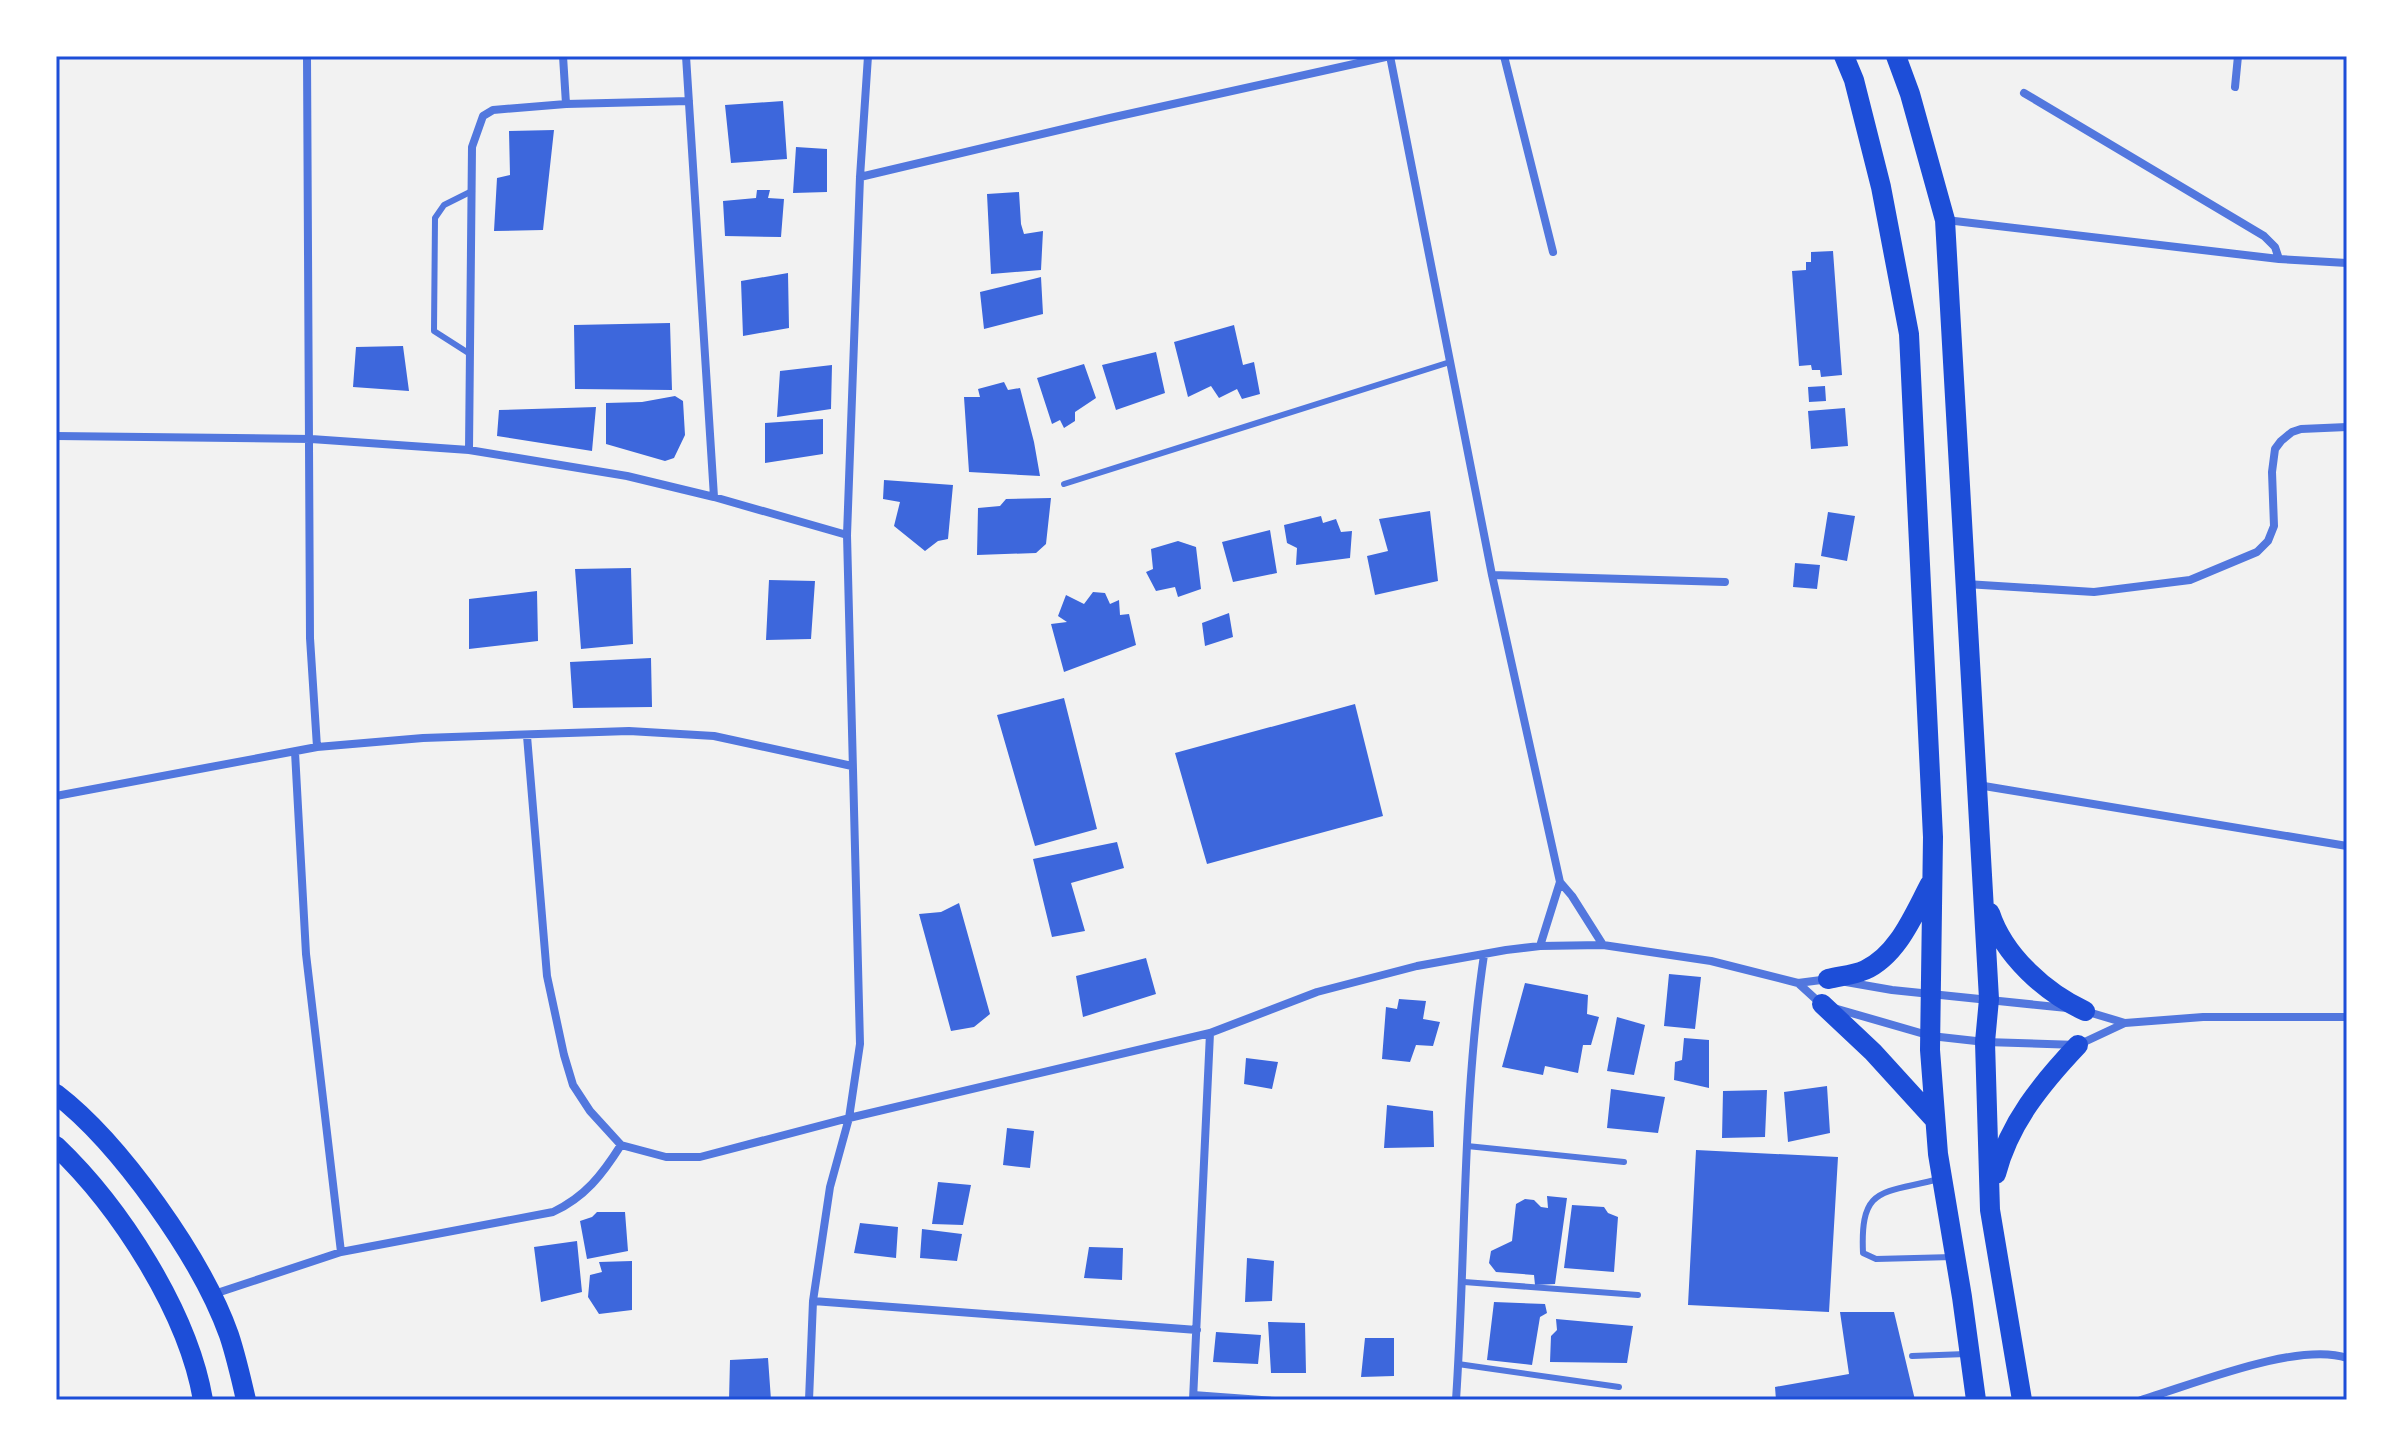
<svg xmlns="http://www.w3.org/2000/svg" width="2403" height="1456" font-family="'Roboto Condensed',sans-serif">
<rect width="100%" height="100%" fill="#f2f2f2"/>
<!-- building -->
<path fill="#3d67dc" d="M783,101L787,159L731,163L725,105Z
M554,130L543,230L494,231L497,178L510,175L509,131Z
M796,147L827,149V192L793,193Z
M757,190H770L768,198L784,199L781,237L725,236L723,201L756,198Z
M1019,192L1021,224L1024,234L1043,231L1041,270L991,274L987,194Z
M1833,251L1842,375L1821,377L1820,370H1812L1811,365L1799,366L1792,271L1806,270V262H1811V252Z
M788,273L789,328L743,336L741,281Z
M1041,277L1043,314L984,329L980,292Z
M670,323L672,390L575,389L574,325Z
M1234,325L1243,365L1254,362L1260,394L1242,399L1237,389L1219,398L1211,386L1188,397L1174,342Z
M403,346L409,391L353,387L356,347Z
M1156,352L1165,393L1116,410L1102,365Z
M1084,364L1096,398L1075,412V421L1064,428L1060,420L1052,424L1037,378Z
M832,365L831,409L777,417L780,371Z
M1004,382L1008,390L1020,388L1034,442L1040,476L969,472L964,397H980L978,389Z
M1825,386L1826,401L1809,402L1808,387Z
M675,396L683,401L685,435L674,458L665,461L606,444V403L642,402Z
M596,407L592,451L497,436L499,410Z
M1845,408L1848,446L1811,449L1808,411Z
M823,419V454L765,463V423Z
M884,480L953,485L948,539L938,541L925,551L894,526L900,502L883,499Z
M1051,498L1046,544L1036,553L977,555L978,508L1000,506L1006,499Z
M1430,511L1438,581L1375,595L1367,556L1388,551L1379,519Z
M1828,512L1855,516L1847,561L1821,556Z
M1321,516L1323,523L1336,519L1341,532L1352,531L1350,558L1296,565L1297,548L1287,543L1284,525Z
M1270,530L1277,573L1233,582L1222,542Z
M1178,541L1196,547L1201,589L1178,597L1175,587L1156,591L1146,572L1153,569L1151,549Z
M1795,563L1820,565L1817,589L1793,587Z
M631,568L633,644L581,649L575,569Z
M769,580L815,581L811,639L766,640Z
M537,591L538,641L469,649V599Z
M1093,592L1105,593L1110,604L1119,600L1120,615L1129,614L1136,645L1064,672L1051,624L1067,622L1058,616L1066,595L1084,604Z
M1229,613L1233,637L1205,646L1202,623Z
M651,658L652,707L573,708L570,662Z
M1064,698L1097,829L1035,846L997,715Z
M1355,704L1383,816L1207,864L1175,753Z
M1117,842L1124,868L1071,883L1085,931L1052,937L1033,859Z
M959,903L990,1014L974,1027L951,1031L919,914L941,912Z
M1146,958L1156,994L1083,1017L1076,976Z
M1669,974L1701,977L1695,1029L1664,1026Z
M1525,983L1588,995L1587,1014L1599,1017L1591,1045H1583L1578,1073L1545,1066L1543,1075L1502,1067Z
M1399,999L1426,1001L1423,1019L1440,1022L1433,1046L1416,1045L1410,1062L1382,1059L1386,1007L1397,1009Z
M1617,1017L1645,1025L1634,1075L1607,1071Z
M1684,1038L1709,1040V1088L1674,1080L1675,1062L1682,1060Z
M1246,1058L1278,1062L1272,1089L1244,1084Z
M1827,1086L1830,1133L1788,1142L1784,1092Z
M1611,1089L1665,1097L1658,1133L1607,1128Z
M1767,1090L1765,1137L1722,1138L1723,1091Z
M1387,1105L1433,1111L1434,1147L1384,1148Z
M1007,1128L1034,1131L1030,1168L1003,1165Z
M1696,1150L1838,1157L1829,1312L1688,1305Z
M938,1182L971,1185L963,1225L932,1224Z
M1547,1196L1567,1198L1555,1284L1535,1285L1534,1275L1496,1272L1489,1263L1491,1251L1512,1241L1516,1204L1525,1199L1534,1200L1541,1207L1548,1208Z
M1572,1205L1604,1207L1608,1213L1618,1217L1614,1272L1564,1268Z
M597,1212H625L628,1251L587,1259L580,1221L592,1217Z
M860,1223L898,1227L896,1258L854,1253Z
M922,1229L962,1234L957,1261L920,1258Z
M577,1241L582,1292L541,1302L534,1247Z
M1089,1247L1123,1248L1122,1280L1084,1278Z
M1247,1258L1274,1261L1272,1301L1245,1302Z
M632,1261V1310L599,1314L588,1297L590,1275L602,1272L599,1262Z
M1494,1302L1545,1304L1547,1313L1540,1317L1532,1365L1487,1360Z
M1840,1312H1894L1915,1400H1776L1775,1387L1849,1374Z
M1556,1319L1633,1326L1627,1363L1550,1362L1551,1336L1557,1330Z
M1268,1322L1305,1323L1306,1373H1271Z
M1216,1332L1261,1335L1258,1364L1213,1362Z
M1365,1338H1394V1376L1361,1377Z
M768,1358L771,1400H729L730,1360Z"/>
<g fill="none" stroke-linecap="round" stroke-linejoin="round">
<!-- service -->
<path stroke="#5277de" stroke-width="6" d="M470,354L434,331L435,218L444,205L472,191
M1064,484L1450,362
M1467,1146L1624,1162
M1939,1179C1882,1194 1860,1185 1863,1253L1876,1259L1953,1257
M1464,1282L1638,1295
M1912,1356L1966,1354
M1458,1364L1619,1387
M1193,1394L1275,1400"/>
<!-- minor -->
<path stroke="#5277de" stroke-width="8" d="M307,56L310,638L317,747
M563,56L566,104
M686,56L714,497
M1390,56L1492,575L1560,882L1572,896L1603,945
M1504,56L1553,252
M2235,87L2238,56
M2024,93L2264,236L2275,247L2279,259
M860,177L1110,118L1390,56
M1946,220L2279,259L2347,263
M56,436L311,439L469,450L627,476L714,497L847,535
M469,450L472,147L483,116L493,110L566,104L689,101
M1492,575L1725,582
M1966,584L2094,592L2190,580L2257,552L2268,541L2274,526L2272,472L2275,449L2281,441L2292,432L2301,429L2347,427
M527,736L547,976L564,1055L573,1085L590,1111L621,1145L666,1157H700L849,1118L1210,1033L1317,992L1417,966L1506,950L1540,946L1603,945L1711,961L1798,983L1829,979
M295,752L306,954L341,1252
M1978,785L2347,846
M56,796L317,747L423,738L629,731L714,736L852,766
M1540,946L1560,882
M1846,982L1892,990L2067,1008
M1798,983L1821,1004
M1834,1008L1931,1036L1985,1042L2078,1045L2125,1023L2203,1017H2347
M2085,1011L2125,1023
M214,1294L341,1252L553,1212C585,1197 602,1175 621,1145
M813,1301L1197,1330
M809,1400L813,1301L830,1187L849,1118L860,1044L847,535L860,177L868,56
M1193,1400L1210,1033
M1456,1400C1466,1252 1462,1102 1484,955
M2141,1400C2192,1385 2298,1341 2347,1358"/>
<!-- primary -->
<path stroke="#1d4ed8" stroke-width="20" d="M1844,56L1854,80L1881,187L1909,334L1933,837L1930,1050L1938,1154L1962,1297L1976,1400
M1896,56L1910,94L1945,220L1989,999L1985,1042L1990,1210L2022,1400
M1990,913C2004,956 2046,993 2085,1011
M1828,979C1840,976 1854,975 1865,970C1898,955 1914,914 1930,884
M1822,1004L1873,1052L1935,1120
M56,1094C120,1143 202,1259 229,1335C236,1356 241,1378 246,1400
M56,1146C120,1207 188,1312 203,1400
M1996,1174C2009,1123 2042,1083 2078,1045"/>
</g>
<!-- border -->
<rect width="2403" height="1456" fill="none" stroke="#ffffff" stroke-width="116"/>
<rect x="58" y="58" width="2287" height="1340" fill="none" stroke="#1d4ed8" stroke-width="3"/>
</svg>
